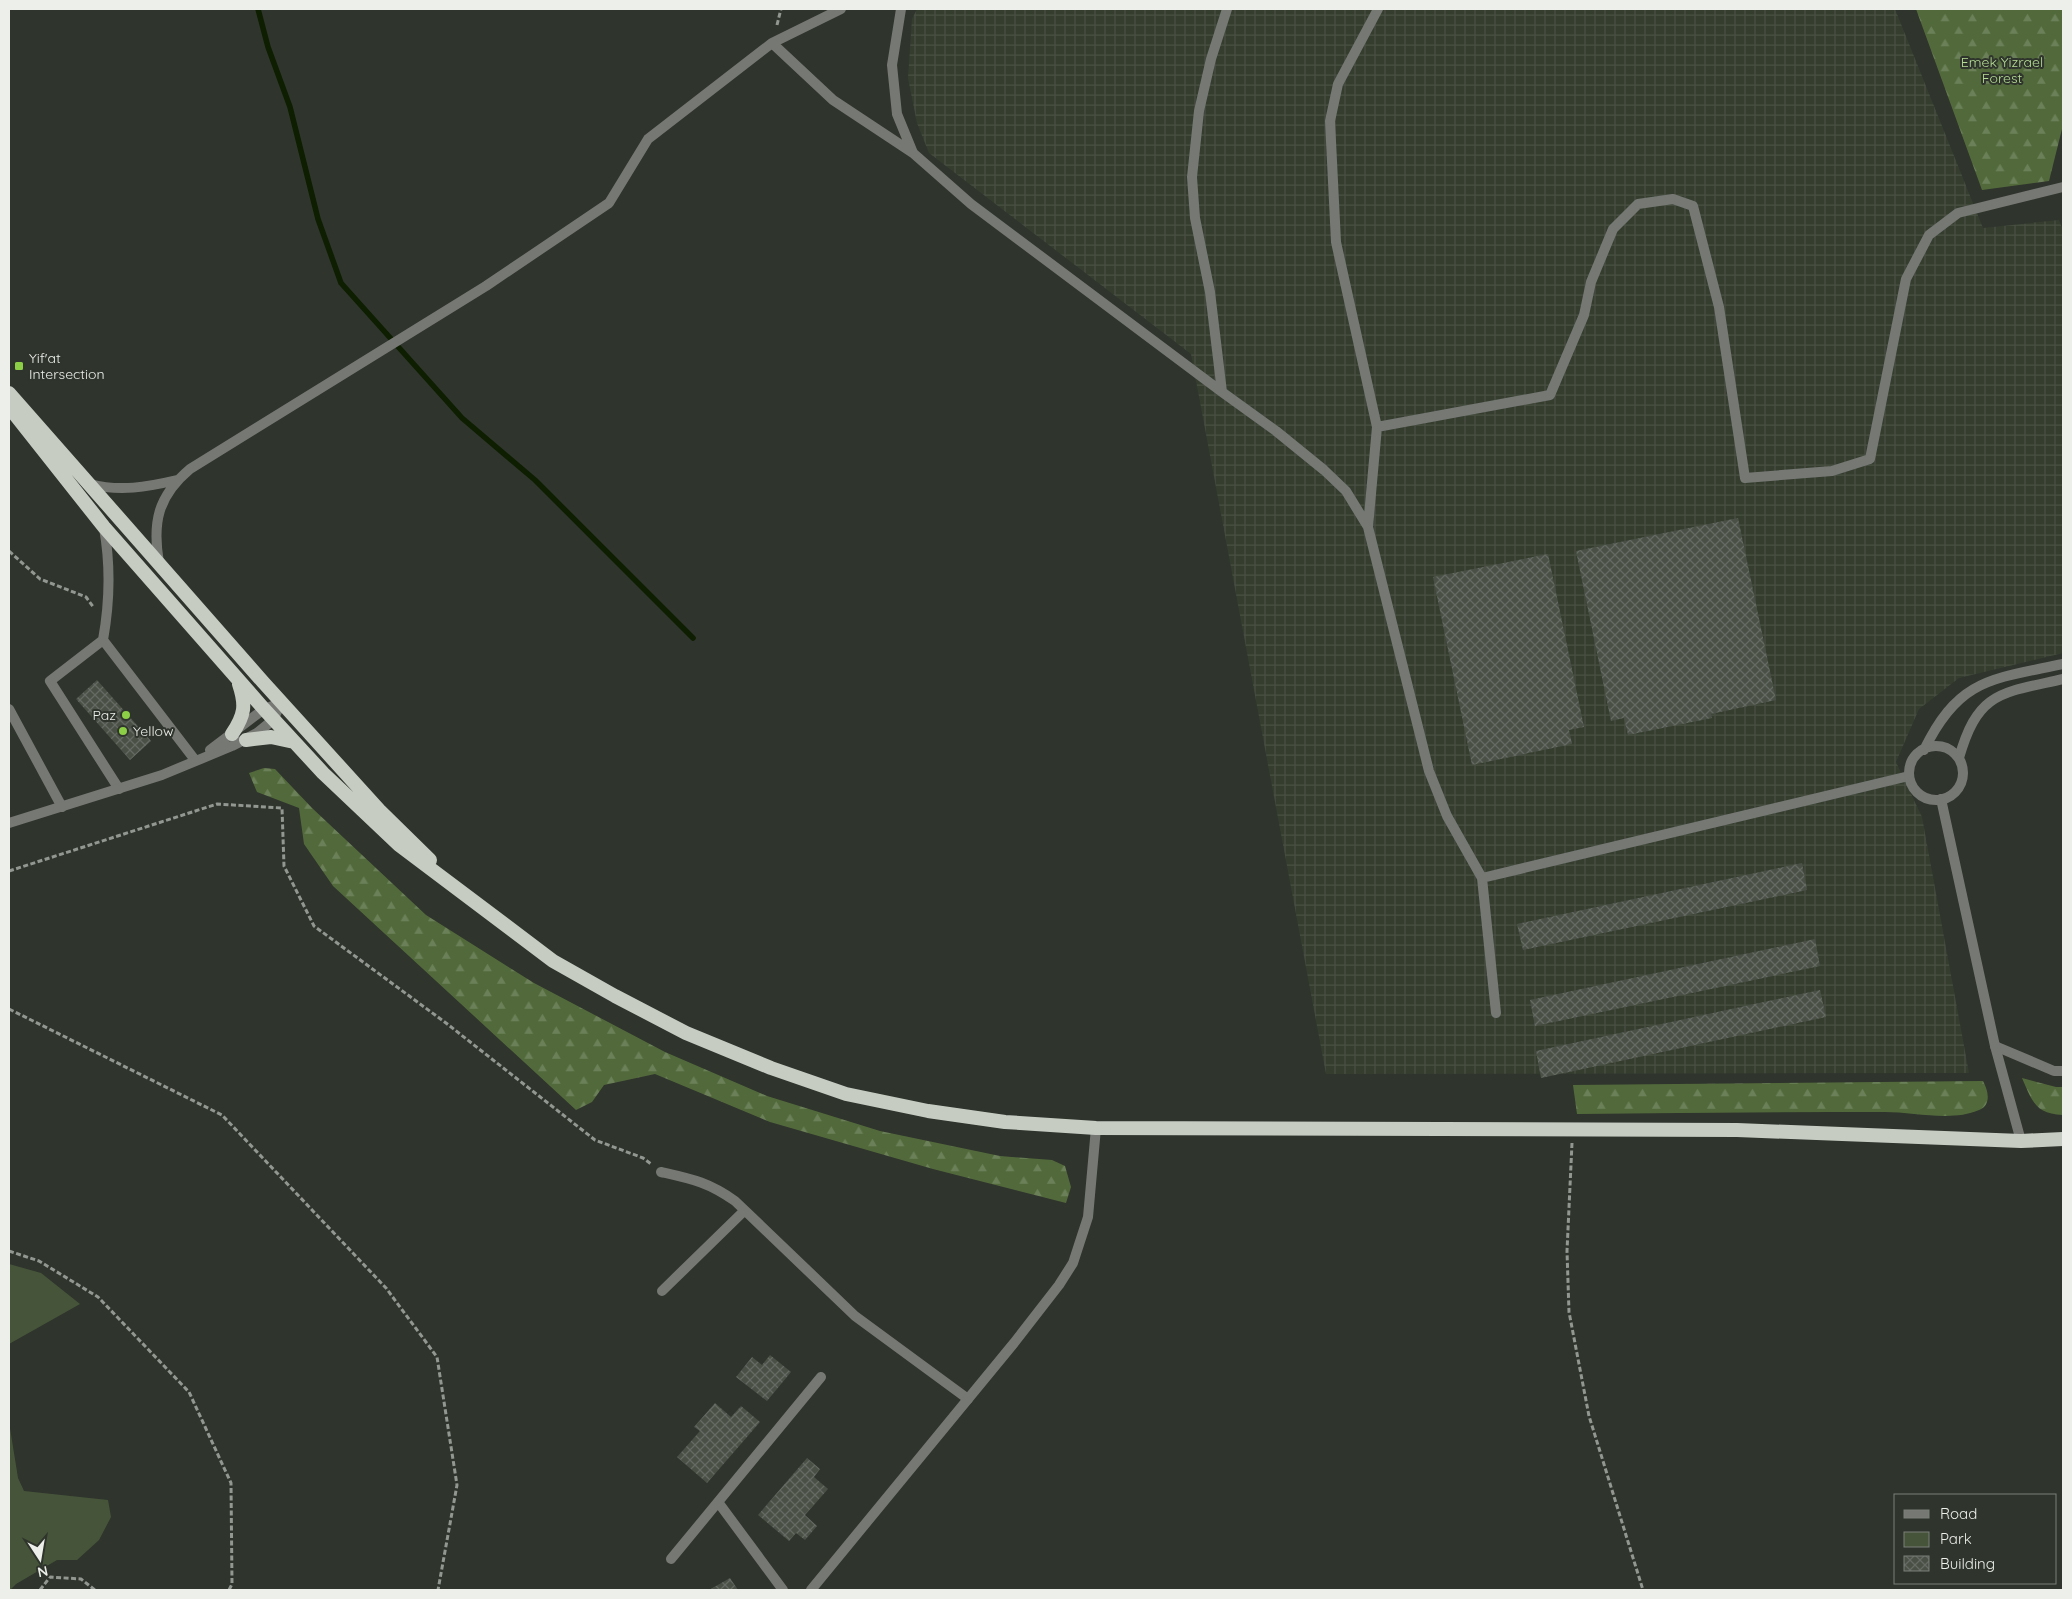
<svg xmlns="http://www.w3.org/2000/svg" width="2072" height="1599" font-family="Quicksand,sans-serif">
<defs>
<pattern id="industrial-grid" width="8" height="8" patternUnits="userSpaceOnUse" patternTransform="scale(1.25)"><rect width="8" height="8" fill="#353d2f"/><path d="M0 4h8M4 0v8" fill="none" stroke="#495043"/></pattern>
<pattern id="forest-firs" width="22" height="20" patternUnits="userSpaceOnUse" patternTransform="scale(1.25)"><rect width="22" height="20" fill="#526a3b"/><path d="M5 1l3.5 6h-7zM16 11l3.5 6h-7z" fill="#6b8058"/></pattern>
<pattern id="building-cross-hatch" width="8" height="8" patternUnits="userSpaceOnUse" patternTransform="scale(1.25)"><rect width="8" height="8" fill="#4b5047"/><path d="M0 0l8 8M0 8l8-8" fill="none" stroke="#656a62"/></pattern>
</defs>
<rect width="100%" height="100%" fill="#2f342c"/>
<!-- industrial -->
<path fill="url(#industrial-grid)" d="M917,9H1895L1983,228L2059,220L2063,230V653L1959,678L1919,709L1896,762L1922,817L1969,1073L1326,1074L1191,354L929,153L917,123L908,78L912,19Z"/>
<!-- forest -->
<path fill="url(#forest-firs)" d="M1916,9H2063V125L2049,181L1982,190Z
M264,768L275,769L312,808L426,915L534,983L665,1052L767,1096L880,1131L1000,1156L1052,1160L1065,1166L1071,1187L1066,1203L933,1169L770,1122L655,1074L604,1085L592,1102L576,1110L333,886L304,844L299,808L257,792L249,773Z
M2022,1078L2056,1087H2063V1115C2035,1114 2032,1101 2022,1078Z
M1983,1081C1988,1090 1992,1105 1979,1110C1952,1122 1914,1112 1885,1112C1782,1112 1679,1113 1577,1114L1573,1085Z"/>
<!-- green -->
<path fill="#46553a" d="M9,1264L41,1273L80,1304L9,1344Z
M9,1422L18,1478L24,1491L108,1500L111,1517L99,1540L77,1560H57L16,1584L10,1590Z"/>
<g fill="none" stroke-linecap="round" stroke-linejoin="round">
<!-- stream -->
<path stroke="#0e1e00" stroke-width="5.5" d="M258,9L268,47L290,107L318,219L341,283L462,418L535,480L693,638"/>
</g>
<!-- building -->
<path fill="url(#building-cross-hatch)" d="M1738,518L1776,700L1711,714L1712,718L1628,735L1624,718L1611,721L1576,551Z
M1548,554L1584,727L1569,730L1572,744L1472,765L1433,577Z
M97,680L151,741L130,760L76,699Z
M1802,863L1807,890L1523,950L1517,924Z
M1815,939L1820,966L1535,1026L1530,1000Z
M1820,990L1826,1017L1541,1078L1536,1051Z
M770,1355L791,1372L767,1401L736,1377L752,1357L762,1365Z
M715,1403L731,1417L741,1406L760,1422L707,1483L677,1457L700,1431L694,1427Z
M807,1458L820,1469L814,1477L828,1489L805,1515L817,1526L805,1540L796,1533L789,1541L758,1515Z
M730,1578L738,1590H709Z"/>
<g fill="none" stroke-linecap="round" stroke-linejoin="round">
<!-- path -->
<path stroke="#939791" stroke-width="3" stroke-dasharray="5 2.5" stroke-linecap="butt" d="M777,25L781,9
M9,551L40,579L86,597L94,608
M9,871L217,804L282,808L284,866L314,926L446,1023L595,1140L643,1158L651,1164
M9,1009L222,1115L386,1288L437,1357L457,1485L438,1590
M1572,1143L1567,1251L1569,1312L1589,1416L1643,1590
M9,1251L39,1261L98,1297L189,1392L231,1483L232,1584L229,1590
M40,1590L50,1577L81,1579L95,1590"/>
<!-- minor -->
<path stroke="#767874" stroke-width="10" d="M841,9L772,43L833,100L913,153
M901,9L892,65L897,114L913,153L971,204L1222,392L1276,431L1324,470L1346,491L1368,527L1429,771L1447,816L1482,878L1909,776
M1222,392L1210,292L1195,218L1192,177L1199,111L1211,59L1227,9
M1377,427L1550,395L1584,315L1591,282L1613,229L1638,204L1673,199L1693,206L1719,307L1745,478L1832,471L1870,459L1906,279L1929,235L1958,213L2063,187
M90,484C120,492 147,487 177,480
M1368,527L1377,427L1336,242L1330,121L1338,84L1378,9
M104,528C111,567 110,601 103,640L195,760
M159,563C152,522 158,496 190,469L486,286L609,203L648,139L772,43
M103,640L50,681L119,789
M9,709L62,807
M1482,878L1496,1013
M1995,1046L2054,1071H2063
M661,1172C692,1179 708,1182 735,1201L855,1316L968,1399
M662,1291L744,1211
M718,1502L783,1590
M671,1559L821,1377"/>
<!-- tertiary -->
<path stroke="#767874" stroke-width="10" d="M1909 773a27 27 0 1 1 54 0a27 27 0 1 1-54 0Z
M210,750L264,709L281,703
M1924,750C1959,678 1992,679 2063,664
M1959,758C1978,691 2001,693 2063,679
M1941,799L1995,1046L2021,1141
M9,823L162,775L232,746L257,733L273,720L281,703
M811,1590L1014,1343L1059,1285L1073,1263L1088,1217L1096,1128"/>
<!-- trunk -->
<path stroke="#c7ccc3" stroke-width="14" d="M9,393L263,682L379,810L430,860
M9,407L104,527L264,709L323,773L399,845L553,961L615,996L686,1033L771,1068L846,1094L928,1111L1005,1122L1096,1128L1737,1130L2021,1141L2063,1139
M232,734C245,715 246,705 239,684
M246,740L271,737L294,742"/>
</g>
<!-- markers -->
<g fill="#8cce45" stroke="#2f342c" stroke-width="2">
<rect x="14" y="361" width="10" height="10" rx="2.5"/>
<circle cx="126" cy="715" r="5"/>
<circle cx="123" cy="731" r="5"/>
</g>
<g text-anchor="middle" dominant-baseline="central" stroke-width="4" stroke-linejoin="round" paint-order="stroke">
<!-- park labels -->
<g font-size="14" fill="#b6de95" stroke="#2f342c">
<text x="2002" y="62">Emek Yizrael<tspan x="2002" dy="16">Forest</tspan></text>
</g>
<!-- poi labels -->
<g font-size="14" fill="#ecefea" stroke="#2f342c" text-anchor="start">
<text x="29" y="358">Yif'at<tspan x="29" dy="16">Intersection</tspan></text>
<text x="116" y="715" text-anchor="end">Paz</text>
<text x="133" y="731">Yellow</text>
</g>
</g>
<!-- border -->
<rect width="2072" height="1599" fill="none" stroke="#ecefea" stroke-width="20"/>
<!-- legend -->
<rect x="1894" y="1494" width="162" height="90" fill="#2f342c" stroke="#7b7f78"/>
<rect x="1904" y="1510" width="25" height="8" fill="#767874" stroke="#7b7f78"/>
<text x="1940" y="1519" font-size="15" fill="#ecefea">Road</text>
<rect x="1904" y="1532" width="25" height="15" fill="#46553a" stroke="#7b7f78"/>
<text x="1940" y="1544" font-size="15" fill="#ecefea">Park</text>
<rect x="1904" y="1556" width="25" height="15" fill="url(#building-cross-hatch)" stroke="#7b7f78"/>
<text x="1940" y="1569" font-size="15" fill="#ecefea">Building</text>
<!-- north arrow -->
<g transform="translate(40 1559) rotate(168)" stroke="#2f342c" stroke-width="4" paint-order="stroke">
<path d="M0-4L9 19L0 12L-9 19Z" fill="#ecefea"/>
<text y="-8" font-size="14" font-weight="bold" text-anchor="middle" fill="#ecefea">N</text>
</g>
</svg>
